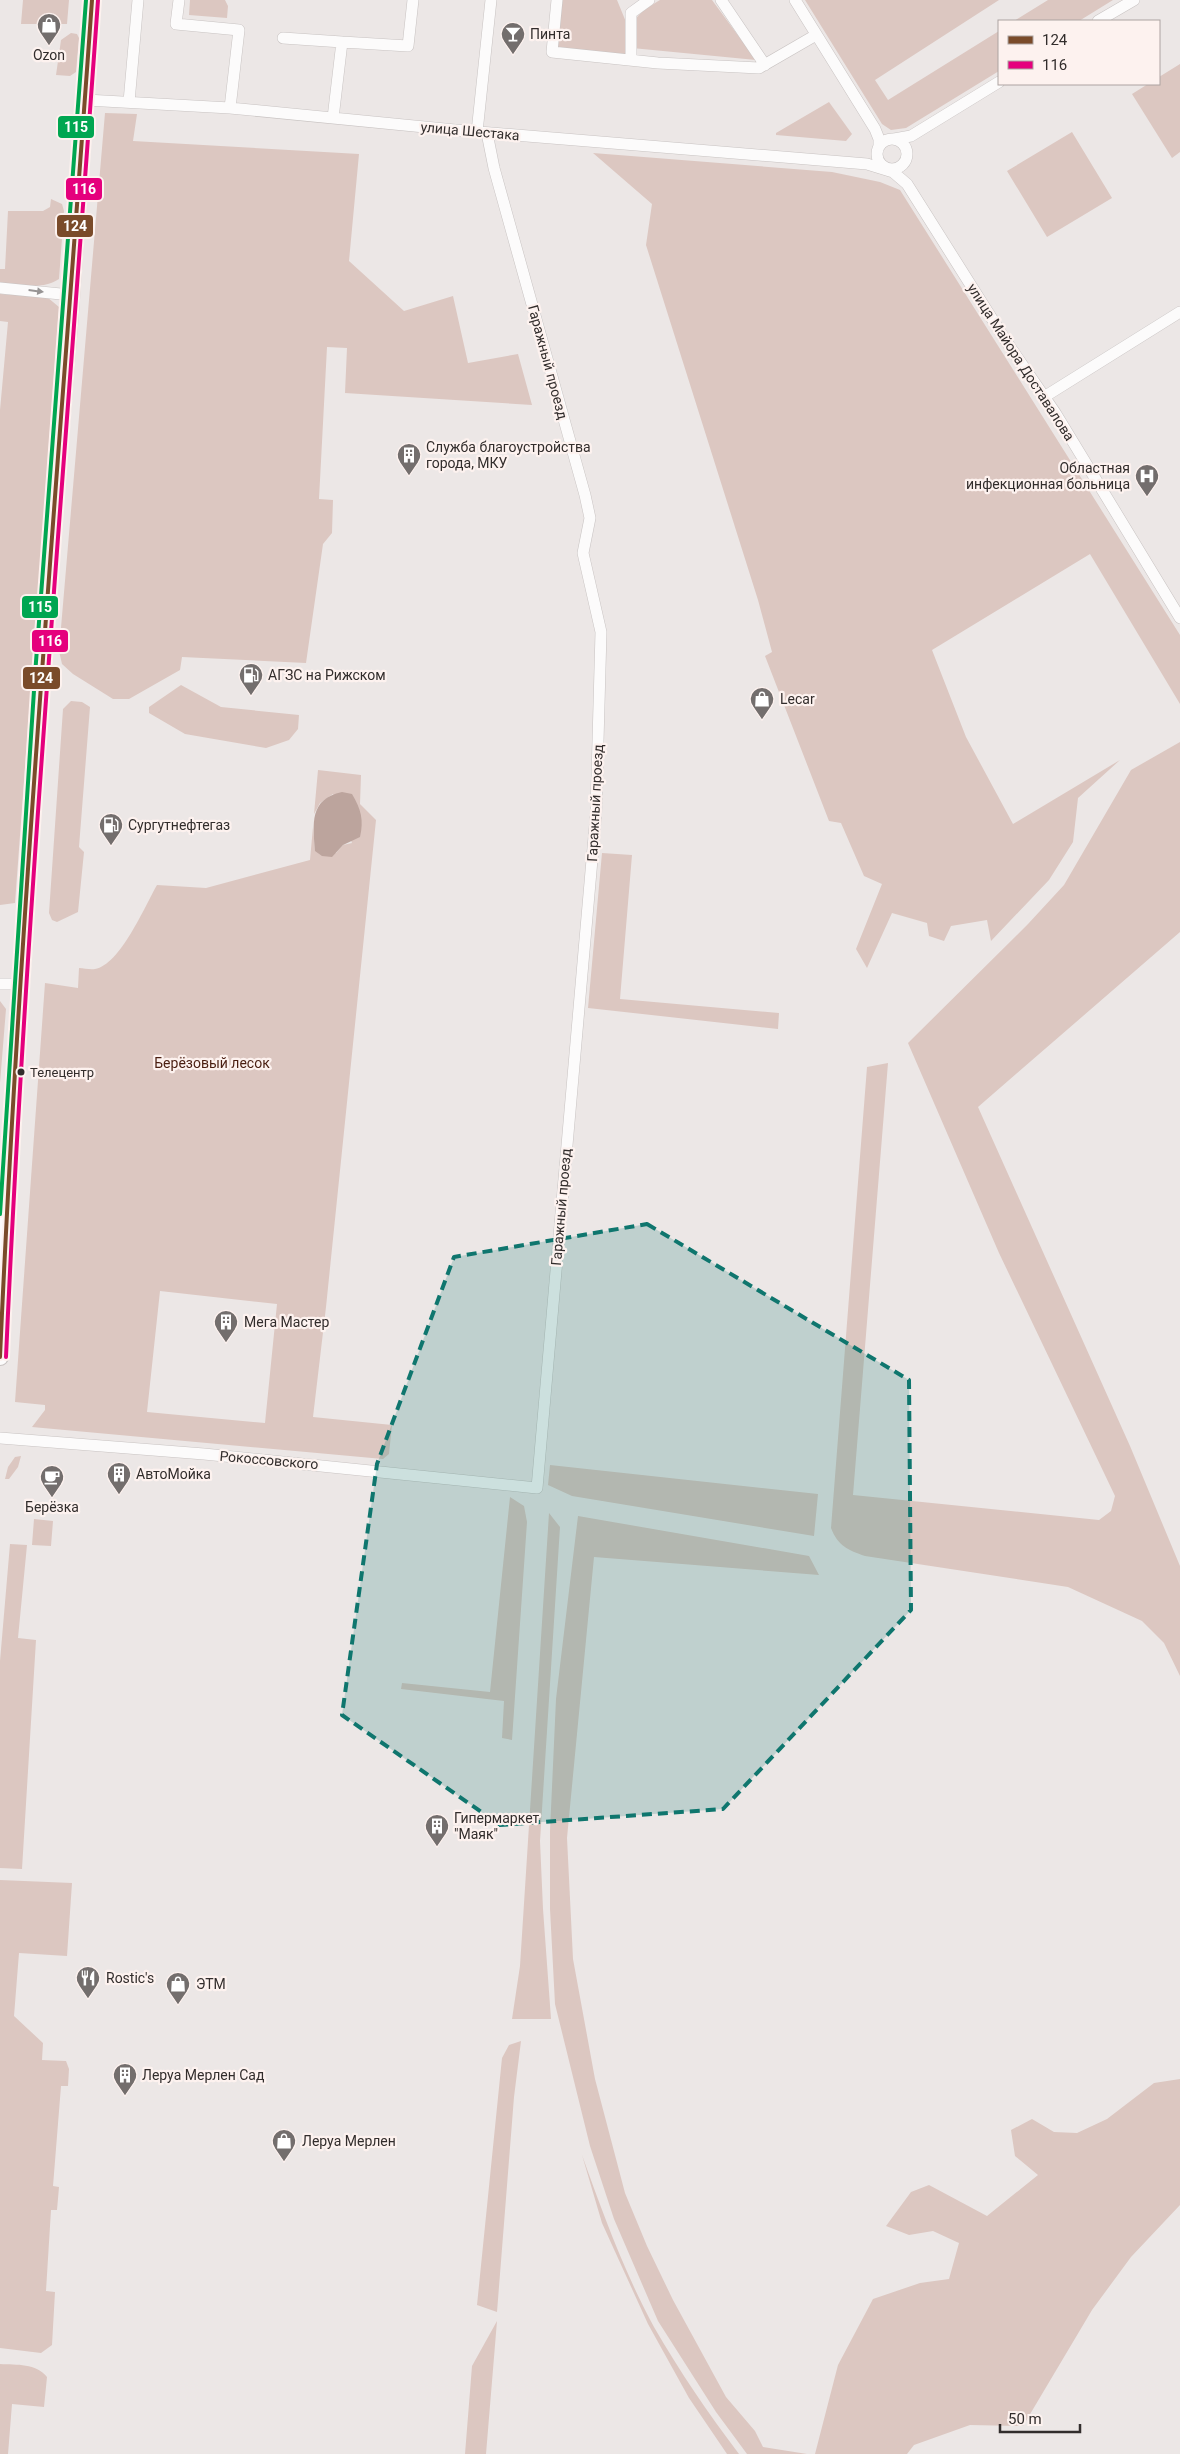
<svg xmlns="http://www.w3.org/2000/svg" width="1180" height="2454" font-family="Roboto,sans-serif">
<rect width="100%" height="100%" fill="#ece7e6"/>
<!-- green -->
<path fill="#dcc7c1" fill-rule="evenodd" d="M23,0H69L67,24H21Z
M190,0H225L228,6L227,18L189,15Z
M560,0H617L626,22V56L555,49Z
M660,0H712L756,60L632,48C634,17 632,17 660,0Z
M805,0H999L875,80L888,100L999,31V71L906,128L891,130L882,124Z
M1048,0H1113L1079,21H1014Z
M71,33L77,34L79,38L76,72L70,76L56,75L61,40Z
M1180,64V152L1172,158L1132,94L1148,84H1159V77Z
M829,102L852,134L846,141L776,135V133Z
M105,113L137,114L133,141L359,154L349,261L404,311L453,296L468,363L518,354L532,405L345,393L347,348L327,347L319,499L333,500L332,533L323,544L306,663L182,657L180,670L129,699H113L73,674L62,664L59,651Z
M1072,132L1112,198L1047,237L1007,171Z
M593,153L832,172L880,182L900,190L1180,635V704L1090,554L932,650L966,737L1013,824L1120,760L1078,798L1073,842L1049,880L991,941L987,920L951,926L944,941L929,936L927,923L892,913L867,968L856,949L882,884L864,876L841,823L829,821L765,656L772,652L758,600L646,245L652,204Z
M51,199L62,204L64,211L59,279C43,290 18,285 0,286V269H5L8,211H43L50,207Z
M0,294L47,297L59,307L15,903L0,905V410L8,322L0,321Z
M181,685L221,707L299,715L298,729L289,740L266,748L185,734L149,713V707Z
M71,701L82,702L90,707L79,847L84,852L78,912L57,922L52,920L49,913L63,709Z
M1180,742V932L978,1107L1130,1446L1180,1566V1676L1164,1643L1142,1621L1068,1587L865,1556C848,1550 838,1546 831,1528L867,1067L888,1063L853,1495L1099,1520L1111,1511L1115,1496L999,1253L908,1043L1028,924L1064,885L1131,770Z
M318,770L361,775L360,804L376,820L326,1307L313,1417L392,1425L389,1454L383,1459L32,1427L45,1410V1405L15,1402L45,983L78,988L79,968C84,968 90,970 95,969C120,965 145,906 157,885L206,888L310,860L313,827L315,851L336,853L343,845L352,843L333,794L320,803L314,814ZM160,1291L277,1304L265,1423L147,1412Z
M602,853L632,855L620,999L779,1013L778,1029L588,1008Z
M0,1001L6,1009L0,1083Z
M21,1456L18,1467L9,1479H5L8,1467L15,1457Z
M550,1465L818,1494L814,1536L572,1496L548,1485Z
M510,1497L524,1506L527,1522L512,1740L502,1738L504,1701L401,1689L402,1683L490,1692Z
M549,1513L560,1527L540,1841L543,1909L551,2019H512L520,1966Z
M578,1516L809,1556L819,1575L594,1557L567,1838L573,1959L595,2079L625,2193L647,2246L673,2300L726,2397L755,2431L763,2447L807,2454H747L716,2412L658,2321L614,2219L590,2146L555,2004L550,1909V1831L556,1699Z
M34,1519L53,1521L51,1546L32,1545Z
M10,1544L27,1545L18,1638L36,1640L22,1869L0,1868V1661Z
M0,1880L72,1883L67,1956L19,1953L14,2016L43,2043L42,2060L66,2061L69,2069L68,2086H61L53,2186L59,2187L57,2210H51L46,2291L55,2292L52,2345L41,2353L0,2348Z
M521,2041L514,2097L497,2312L477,2305L502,2058L509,2045Z
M1180,2079V2205L1131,2257L1092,2310L1023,2426L970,2425L914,2445L907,2454H815L838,2365L873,2299L920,2283L949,2279L959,2243L933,2231L909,2235L886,2226L911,2192L929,2185L987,2216L1038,2175L1015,2156L1011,2130L1032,2119L1054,2132L1077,2133L1107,2119L1154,2083Z
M582,2155C602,2211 625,2274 654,2327C680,2372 708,2413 739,2454H727L689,2398L648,2324L602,2223Z
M497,2321L486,2454H465L472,2366Z
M0,2364C17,2365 36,2363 47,2377L44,2407L12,2404L8,2454H0Z"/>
<!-- water -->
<path fill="#bca49d" d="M342,792L352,794C361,809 364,820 360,837L343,845L332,857L322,856L315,851C313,824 309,799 342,792Z"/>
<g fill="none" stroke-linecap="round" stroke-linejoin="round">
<!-- minor casing -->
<g stroke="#c8c3c2" stroke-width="12">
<path id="minor" d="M179,0L176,24L239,30L230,108
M557,0L552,52L658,63L759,68L816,35
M721,0L765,65
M795,0L875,129L879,139V146
M1098,21L1134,0
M283,38L342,42
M631,59V13L649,0
M86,100L230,108L455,130L867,164L893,172L907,184L1006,341L1056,414L1180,618
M129,102L138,0
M333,118L342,42L408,46L413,0
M477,132L491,0
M877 154a15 15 0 1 1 30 0a15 15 0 1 1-30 0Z
M894,139L911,136L999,82
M0,288L71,295
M1044,397L1180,312
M0,984H20
M0,1438L204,1454L537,1488L596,814L601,632L583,553L590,518L585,495L494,168L487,133"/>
</g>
<!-- highway casing -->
<g stroke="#c8c3c2" stroke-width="18">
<path id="highway" d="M0,1357L7,1197L41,675L70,313L92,0"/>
</g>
<!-- minor -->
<use href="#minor" stroke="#fcfbfb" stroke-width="11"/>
<!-- highway -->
<use href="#highway" stroke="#fcfbfb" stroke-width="16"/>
<!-- bus-1 casing -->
<g stroke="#fdf2ef" stroke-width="8">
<path id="bus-1" d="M0,1357C20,904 60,452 92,0"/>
</g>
<!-- bus-2 casing -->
<g stroke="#fdf2ef" stroke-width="8">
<path id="bus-2" d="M6,1357C26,904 66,453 98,0"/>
</g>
<!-- bus-3 casing -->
<g stroke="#fdf2ef" stroke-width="8">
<path id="bus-3" d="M0,1214L35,675L86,0"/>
</g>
<!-- bus-1 -->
<use href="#bus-1" stroke="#7a4b2a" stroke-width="4"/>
<!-- bus-2 -->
<use href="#bus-2" stroke="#e5007d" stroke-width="4"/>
<!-- bus-3 -->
<use href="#bus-3" stroke="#00a651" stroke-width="4"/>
</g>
<!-- one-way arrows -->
<defs><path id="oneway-solid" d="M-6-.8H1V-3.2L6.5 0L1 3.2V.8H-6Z" transform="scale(1.25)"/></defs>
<use fill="#979494" href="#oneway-solid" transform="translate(36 291) rotate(7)"/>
<!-- marked area -->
<path fill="#0f766e" fill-opacity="0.2" stroke="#0f766e" stroke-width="4" stroke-dasharray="10 6" stroke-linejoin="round" d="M647,1224L909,1380L911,1610L723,1809L500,1825L342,1715L377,1464L454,1257Z"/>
<!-- icons -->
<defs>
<g id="shop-pin" transform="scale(1.25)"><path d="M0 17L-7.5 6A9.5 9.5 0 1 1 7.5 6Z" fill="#736e6d" stroke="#fdf2ef"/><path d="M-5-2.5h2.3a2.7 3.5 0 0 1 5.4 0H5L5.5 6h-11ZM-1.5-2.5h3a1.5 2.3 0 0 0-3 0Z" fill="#fff"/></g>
<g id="bar-pin" transform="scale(1.25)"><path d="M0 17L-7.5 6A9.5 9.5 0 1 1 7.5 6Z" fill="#736e6d" stroke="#fdf2ef"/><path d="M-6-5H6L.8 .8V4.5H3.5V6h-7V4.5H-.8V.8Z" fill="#fff"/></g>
<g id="building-pin" transform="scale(1.25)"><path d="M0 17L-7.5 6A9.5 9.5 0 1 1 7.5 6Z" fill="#736e6d" stroke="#fdf2ef"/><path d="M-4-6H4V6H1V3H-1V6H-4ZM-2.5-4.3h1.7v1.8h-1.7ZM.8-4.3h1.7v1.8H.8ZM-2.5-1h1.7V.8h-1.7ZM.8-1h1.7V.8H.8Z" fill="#fff"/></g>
<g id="hospital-pin" transform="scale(1.25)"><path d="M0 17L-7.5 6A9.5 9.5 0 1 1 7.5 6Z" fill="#736e6d" stroke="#fdf2ef"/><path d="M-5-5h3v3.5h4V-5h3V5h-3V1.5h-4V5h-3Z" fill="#fff"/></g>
<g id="fuel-pin" transform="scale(1.25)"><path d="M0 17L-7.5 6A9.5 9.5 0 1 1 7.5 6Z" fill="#736e6d" stroke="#fdf2ef"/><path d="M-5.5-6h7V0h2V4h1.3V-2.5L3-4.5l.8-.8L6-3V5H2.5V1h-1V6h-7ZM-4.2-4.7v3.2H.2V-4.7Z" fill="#fff"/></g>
<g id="cafe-pin" transform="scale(1.25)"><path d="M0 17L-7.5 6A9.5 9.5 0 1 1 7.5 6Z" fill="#736e6d" stroke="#fdf2ef"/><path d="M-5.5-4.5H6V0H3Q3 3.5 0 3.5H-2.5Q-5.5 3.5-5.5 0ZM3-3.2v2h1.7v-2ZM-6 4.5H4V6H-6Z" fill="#fff"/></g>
<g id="restaurant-pin" transform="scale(1.25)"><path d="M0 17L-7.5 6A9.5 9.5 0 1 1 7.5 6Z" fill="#736e6d" stroke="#fdf2ef"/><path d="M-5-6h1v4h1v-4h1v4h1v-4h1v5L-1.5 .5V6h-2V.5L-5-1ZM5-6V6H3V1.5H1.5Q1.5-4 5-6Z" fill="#fff"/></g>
</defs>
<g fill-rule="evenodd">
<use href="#shop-pin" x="49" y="25"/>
<use href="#bar-pin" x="513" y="34"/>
<use href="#building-pin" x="409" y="455"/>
<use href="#hospital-pin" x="1147" y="476"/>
<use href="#fuel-pin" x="251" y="675"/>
<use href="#shop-pin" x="762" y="699"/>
<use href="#fuel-pin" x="111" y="825"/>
<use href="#building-pin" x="226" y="1322"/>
<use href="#building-pin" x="119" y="1474"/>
<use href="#cafe-pin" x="52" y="1477"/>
<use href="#building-pin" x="437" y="1826"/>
<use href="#restaurant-pin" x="88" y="1978"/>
<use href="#shop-pin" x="178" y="1984"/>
<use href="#building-pin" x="125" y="2075"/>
<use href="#shop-pin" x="284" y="2141"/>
</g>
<!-- markers -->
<circle fill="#322d2c" stroke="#fdf2ef" stroke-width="2" cx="21" cy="1072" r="4.5"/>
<g text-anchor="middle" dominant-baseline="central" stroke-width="4.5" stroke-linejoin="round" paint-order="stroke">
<!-- bus labels -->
<g font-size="13" fill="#322d2c" stroke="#fdf2ef" text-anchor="start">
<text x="30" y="1072">Телецентр</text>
</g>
<!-- poi labels -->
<g font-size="14" fill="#322d2c" stroke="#fdf2ef" text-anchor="start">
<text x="530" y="34">Пинта</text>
<text x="49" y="55" text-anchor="middle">Ozon</text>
<text x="426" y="447">Служба благоустройства<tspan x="426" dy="16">города, МКУ</tspan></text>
<text x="1130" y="468" text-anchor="end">Областная<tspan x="1130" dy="16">инфекционная больница</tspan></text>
<text x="268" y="675">АГЗС на Рижском</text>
<text x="780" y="699">Lecar</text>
<text x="128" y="825">Сургутнефтегаз</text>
<text x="244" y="1322">Мега Мастер</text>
<text x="136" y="1474">АвтоМойка</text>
<text x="52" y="1507" text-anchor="middle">Берёзка</text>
<text x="454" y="1818">Гипермаркет<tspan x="454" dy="16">"Маяк"</tspan></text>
<text x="106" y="1978">Rostic's</text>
<text x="196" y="1984">ЭТМ</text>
<text x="142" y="2075">Леруа Мерлен Сад</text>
<text x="302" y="2141">Леруа Мерлен</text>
</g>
<!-- street labels -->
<g font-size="14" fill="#322d2c" stroke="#fdf2ef">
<text transform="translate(470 131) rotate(5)">улица Шестака</text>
<text transform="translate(548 362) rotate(75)">Гаражный проезд</text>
<text transform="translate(1021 362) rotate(57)">улица Майора Доставалова</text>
<text transform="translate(595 803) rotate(-87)">Гаражный проезд</text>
<text transform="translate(561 1207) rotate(-85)">Гаражный проезд</text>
<text transform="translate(269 1460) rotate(5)">Рокоссовского</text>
</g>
<!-- park labels -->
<g font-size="14" fill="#4a1e11" stroke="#fdf2ef">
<text x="212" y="1063">Берёзовый лесок</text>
</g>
</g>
<g stroke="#fdf2ef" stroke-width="2">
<rect x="57" y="115" width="38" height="24" rx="5" fill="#00a651"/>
<rect x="65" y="177" width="38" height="24" rx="5" fill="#e5007d"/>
<rect x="56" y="214" width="38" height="24" rx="5" fill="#7a4b2a"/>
<rect x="21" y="595" width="38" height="24" rx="5" fill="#00a651"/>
<rect x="31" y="629" width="38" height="24" rx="5" fill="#e5007d"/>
<rect x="22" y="666" width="39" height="24" rx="5" fill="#7a4b2a"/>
</g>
<g font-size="14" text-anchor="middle" font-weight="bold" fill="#fff">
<text x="76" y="132">115</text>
<text x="84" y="194">116</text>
<text x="75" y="231">124</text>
<text x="40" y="612">115</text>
<text x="50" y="646">116</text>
<text x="41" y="683">124</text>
</g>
<!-- legend -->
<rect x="998" y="20" width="162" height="65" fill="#fdf2ef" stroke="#aca3a1"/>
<rect x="1008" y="36" width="25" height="8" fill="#7a4b2a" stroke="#aca3a1"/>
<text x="1042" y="45" font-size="15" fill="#322d2c">124</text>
<rect x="1008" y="61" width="25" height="8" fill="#e5007d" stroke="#aca3a1"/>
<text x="1042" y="70" font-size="15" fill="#322d2c">116</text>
<!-- scale -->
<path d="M1000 2424v8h80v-8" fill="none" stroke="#322d2c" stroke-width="2.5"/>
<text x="1008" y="2424" font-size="15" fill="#322d2c" stroke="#fdf2ef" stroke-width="4" paint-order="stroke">50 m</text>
</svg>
